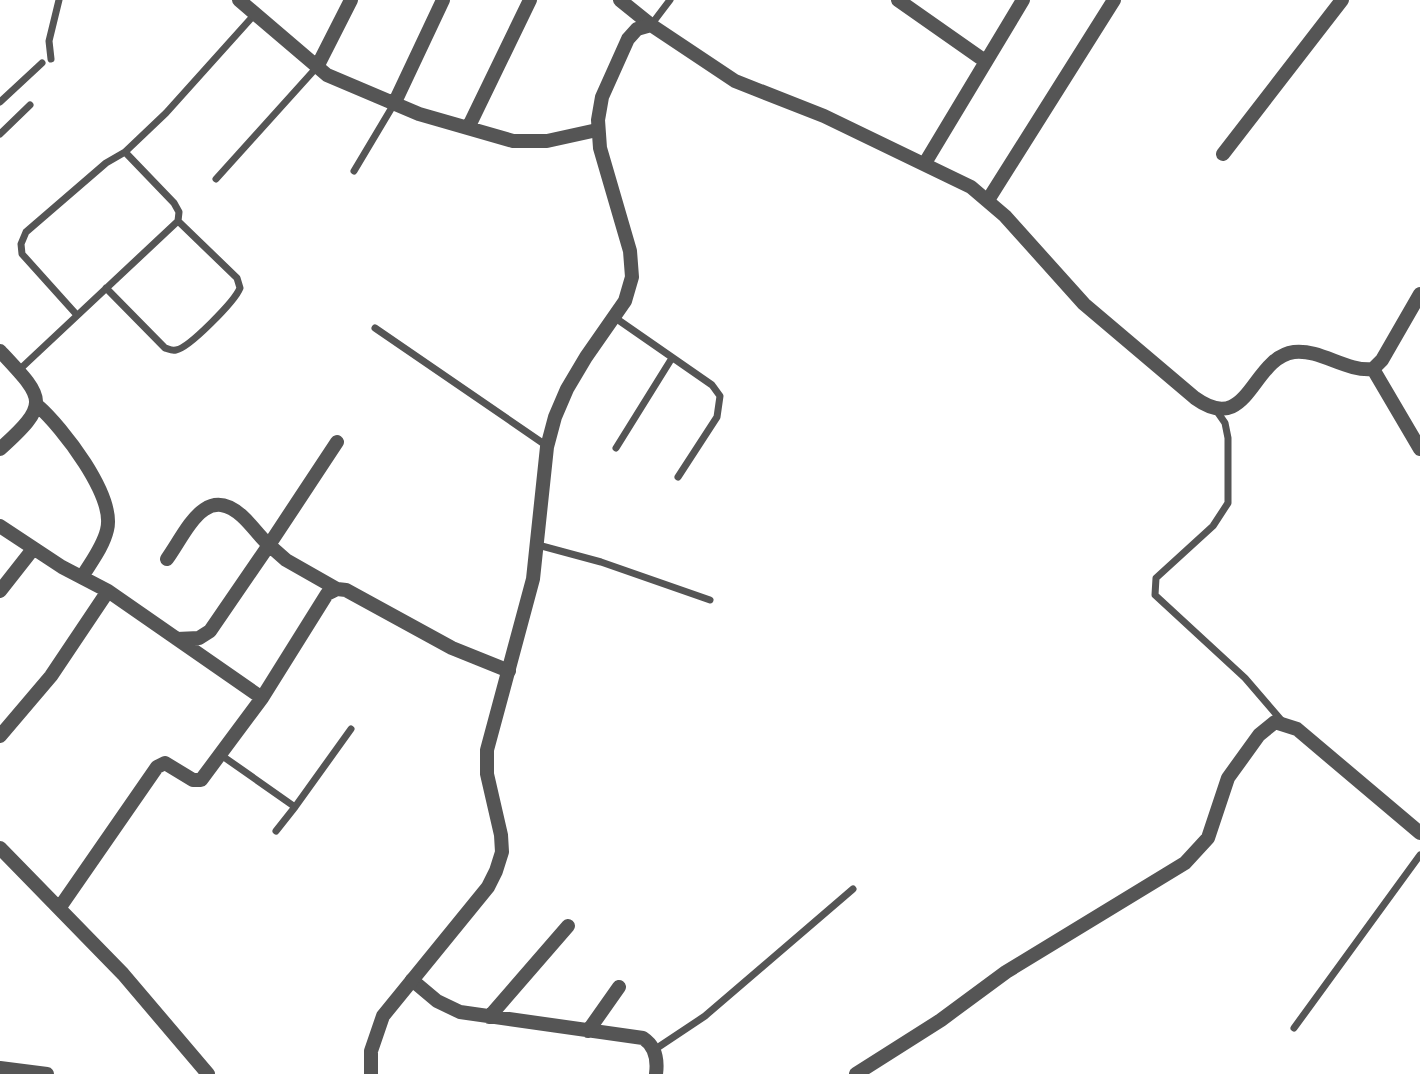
<svg xmlns="http://www.w3.org/2000/svg" width="1420" height="1074" font-family="Figtree,sans-serif">
<rect width="100%" height="100%" fill="#fff"/>
<g fill="none" stroke-linecap="round" stroke-linejoin="round">
<!-- service -->
<path stroke="#555" stroke-width="7" d="M651,25L670,0
M51,59L49,41L59,0
M0,102L42,63
M0,134L30,105
M354,171L394,104
M216,179L317,67
M106,288L165,348C169,349 171,351 176,350C189,348 235,301 240,288L237,278L178,221
M76,314L22,254L21,244L26,232L106,163L125,152L166,113L255,14
M614,317L712,385L720,396L717,417L678,477
M375,328L547,446
M18,371L178,221L179,212L174,203L125,152
M1216,410L1225,423L1228,438V503L1213,526L1156,578L1155,595L1245,678L1282,721
M616,448L672,358
M538,545L601,562L710,600
M221,755L295,807L351,729
M276,831L295,807
M1294,1028L1420,855
M654,1050L705,1016L853,889"/>
<!-- minor -->
<path stroke="#555" stroke-width="14" d="M239,0L327,75L419,114L513,141H547L597,130
M620,0L651,25
M898,0L985,61
M317,67L351,0
M394,104L443,0
M468,128L530,0
M1223,154L1342,0
M925,163L1023,0
M988,200L1114,0
M0,351C45,399 51,403 0,449
M38,406C62,427 116,496 107,530C103,547 91,562 82,577
M0,526L62,567L108,591L262,698L327,594L337,589L346,590L452,648L509,671
M167,559C187,531 205,483 242,516C252,525 259,536 269,545L337,442
M0,591L33,549
M177,639L199,638L210,631L269,545L286,560L337,589
M0,736L51,676L108,591
M0,848L123,974L208,1074
M60,907L157,767L165,763L193,780H201L262,698
M412,980L437,1001L460,1012L643,1038C655,1046 658,1059 656,1074
M489,1017L568,926
M588,1031L619,987
M856,1074L941,1020L1006,972L1185,863L1208,838L1228,778L1259,735L1275,722L1297,729L1420,833"/>
<!-- tertiary -->
<path stroke="#555" stroke-width="14" d="M1373,369L1420,449
M0,1068L47,1074
M371,1074V1051L383,1016L488,887L496,871L502,852L501,835L487,774V750L533,579L547,447L555,417L567,389L586,357L625,301L632,277L630,251L600,148L598,120L602,97L628,39L637,29L651,25L735,81L824,116L971,187L1005,216L1084,304L1195,398C1249,437 1251,358 1294,352C1321,349 1346,372 1373,369L1382,360L1420,294"/>
</g>
</svg>
